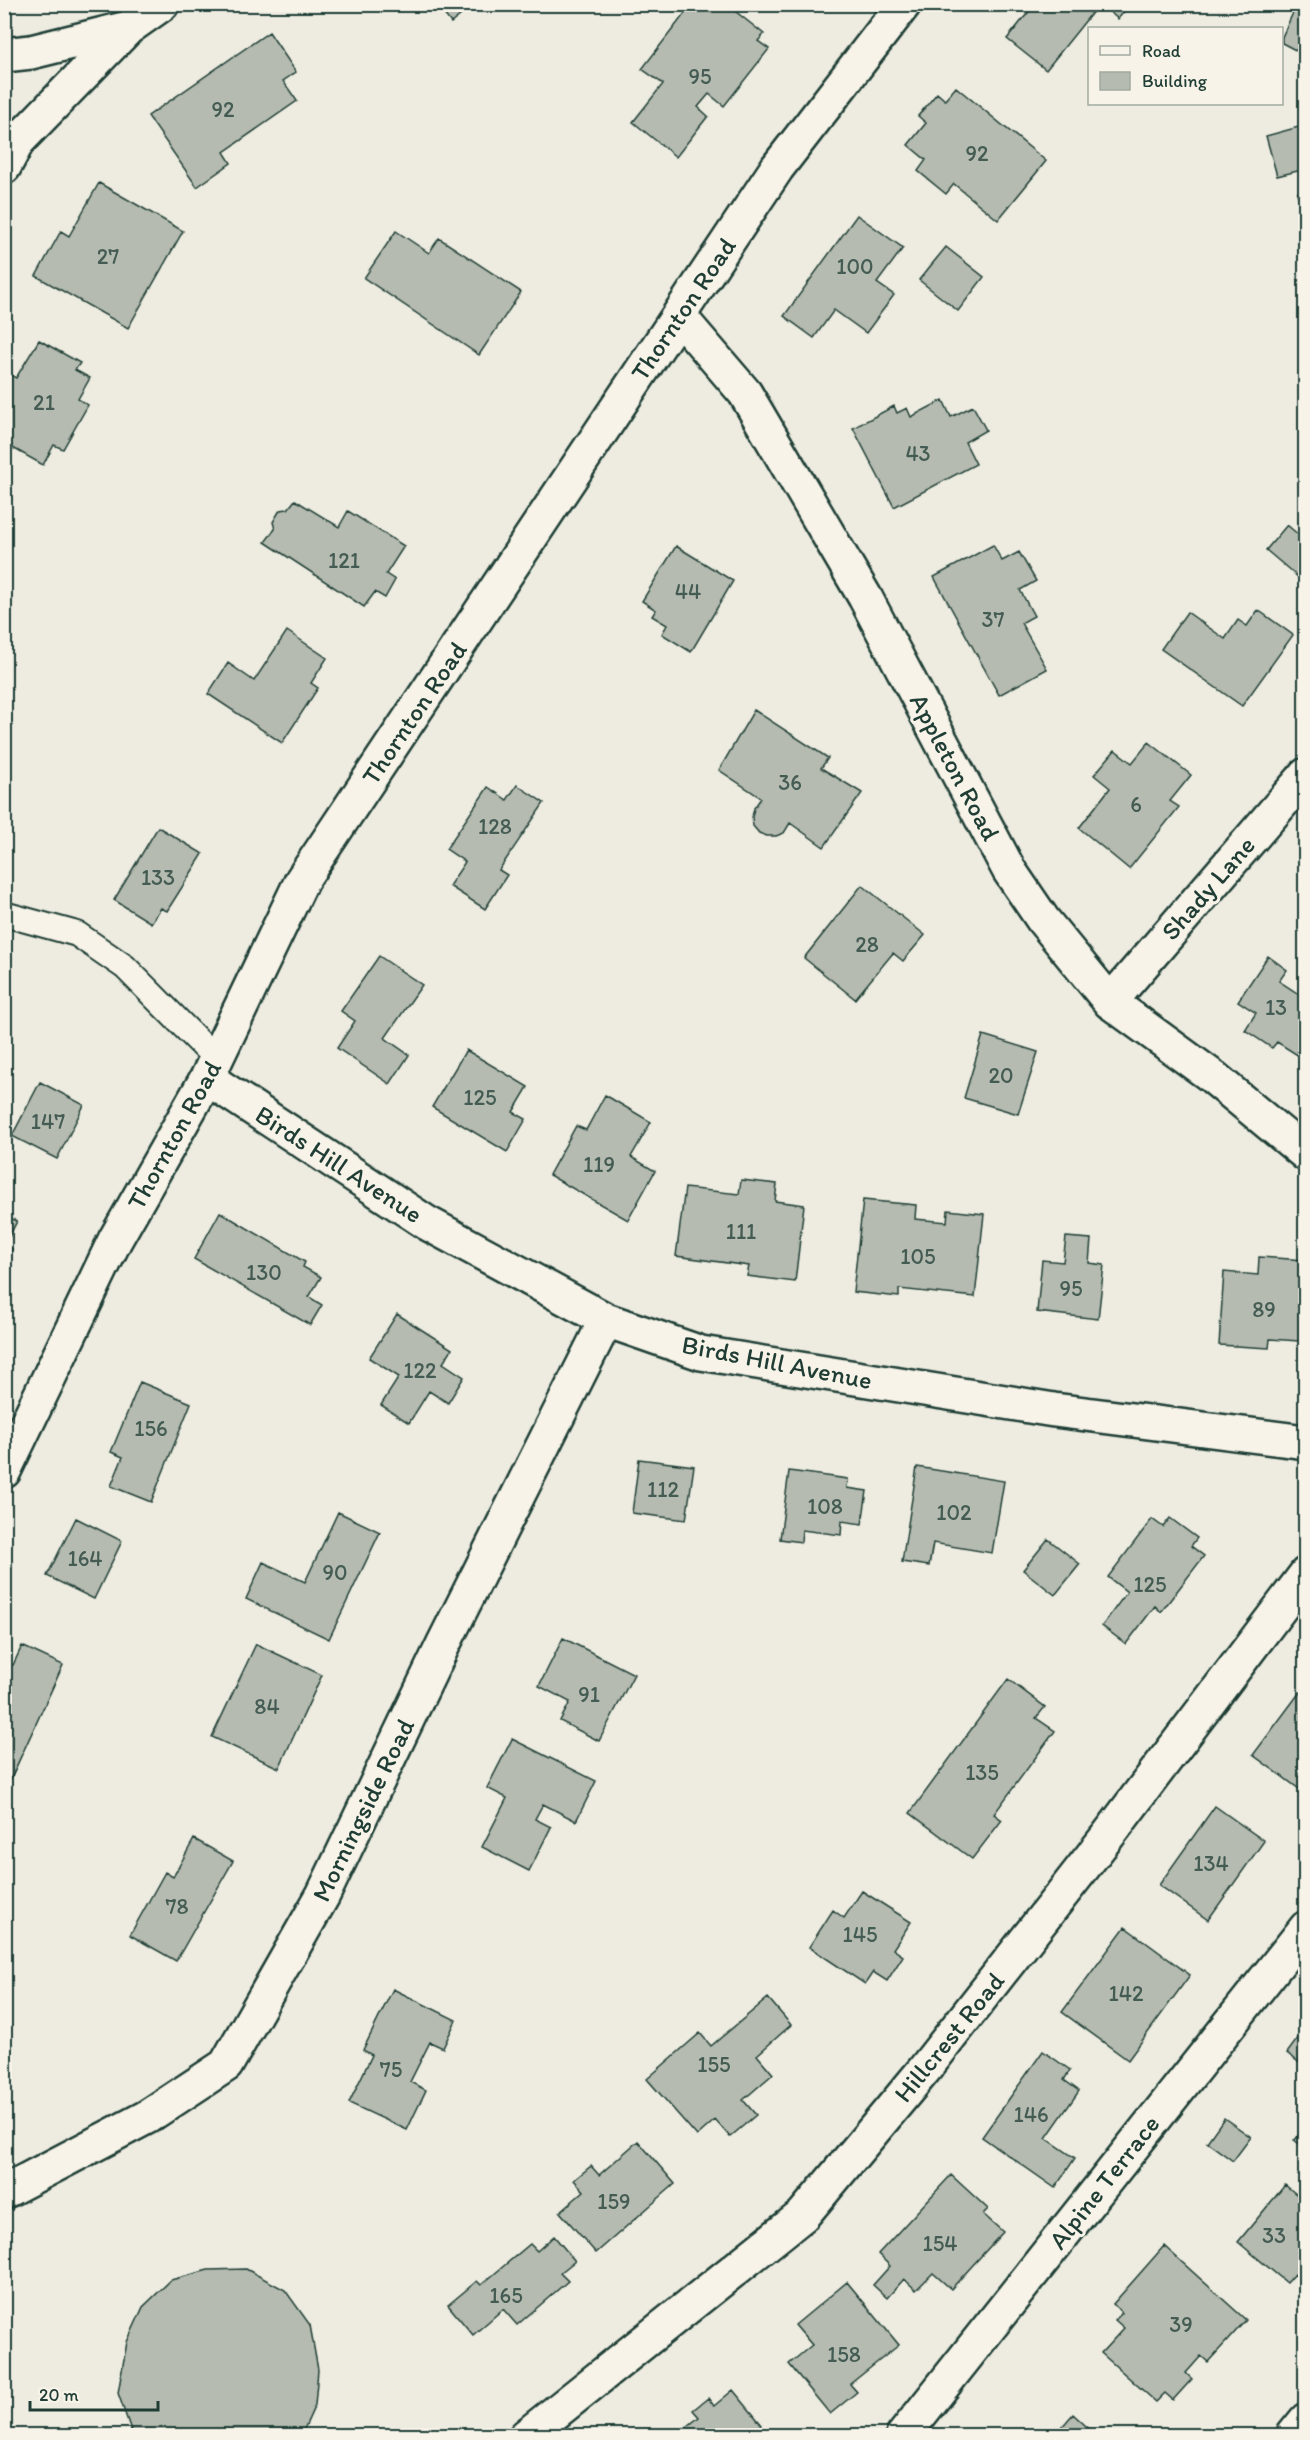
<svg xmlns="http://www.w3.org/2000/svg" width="1310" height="2440" font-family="Itim,sans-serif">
<rect width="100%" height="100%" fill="#eeece1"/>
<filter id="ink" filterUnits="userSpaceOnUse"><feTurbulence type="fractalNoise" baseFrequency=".0167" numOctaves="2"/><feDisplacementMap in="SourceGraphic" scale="12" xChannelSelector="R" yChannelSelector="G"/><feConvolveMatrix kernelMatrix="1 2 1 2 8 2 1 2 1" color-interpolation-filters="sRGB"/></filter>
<g filter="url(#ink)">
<!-- building -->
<path fill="#b5bbb0" stroke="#1f3d34" stroke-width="1.5" d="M436,4H475L451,23Z
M692,4H726L764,34L758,41L769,49L724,106L709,94L698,107L708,116L676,157L633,122L663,84L642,69Z
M1035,4H1099L1046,70L1007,39Z
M1100,4H1130L1118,19Z
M1297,4H1306V50L1303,54L1282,43V37Z
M269,32L296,72L283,81L297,101L224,152L231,163L197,187L148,116Z
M956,87L1046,161L998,220L954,184L946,194L918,171L926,160L908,145L926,123L918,116L937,93L945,100Z
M1306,125V169L1277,176L1266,136Z
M99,183L183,231L128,328L36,276L61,231L69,236Z
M1306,190V223L1297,193Z
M857,215L903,248L877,283L894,295L866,333L834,310L814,338L784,316Z
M396,231L429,253L439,238L521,292L479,355L364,278Z
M946,247L984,277L958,311L919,280Z
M39,340L80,363L75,370L90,378L78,399L88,405L63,449L54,445L43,465L4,443V371L16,378Z
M943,400L951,417L973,406L986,430L965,442L976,464L894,507L853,428L894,406L897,413L907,408L911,417Z
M295,500L339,527L348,511L404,546L386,574L395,580L385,598L375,592L364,607L265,542L275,529L273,522L280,510L288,509Z
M1287,525L1306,541V584L1266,550Z
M993,545L1002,561L1019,552L1036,581L1020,590L1034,616L1021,623L1047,669L999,695L934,577Z
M676,546L733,581L691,652L662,634L667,625L652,616L656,610L642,601Z
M1258,610L1293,635L1242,706L1161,649L1187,612L1225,639L1238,620L1247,626Z
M287,631L327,658L311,683L318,688L282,743L208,694L228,663L254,681Z
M754,710L828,758L821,768L862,793L824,847L790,823L784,833L776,836H767L759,833L753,826L752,817L754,808L761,798L719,770Z
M1149,742L1191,775L1170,801L1179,807L1129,869L1079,828L1110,788L1094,775L1115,750L1132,763Z
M517,785L544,803L499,870L507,875L485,909L449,886L465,862L446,849L488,787L507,800Z
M158,827L203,854L167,911L161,908L151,923L114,900Z
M862,885L925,935L903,961L893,953L855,999L804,958Z
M379,956L422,985L385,1038L409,1055L390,1084L337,1048L355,1021L341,1011Z
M1268,956L1287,970L1279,981L1306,999V1046L1299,1056L1277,1042L1272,1048L1245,1030L1256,1013L1238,1001Z
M983,1035L1038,1052L1018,1114L964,1098Z
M466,1050L528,1087L513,1112L526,1119L507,1152L432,1107Z
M40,1082L84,1105L57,1159L12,1136Z
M605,1095L651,1122L631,1157L655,1171L628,1220L549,1175L576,1126L586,1130Z
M741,1180L777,1184L775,1201L804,1205L795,1282L747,1276L749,1266L676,1256L685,1188L739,1194Z
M863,1200L916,1205L915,1219L947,1222L948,1210L984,1214L975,1297L899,1289V1297L853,1292Z
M220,1212L305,1262L303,1267L321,1277L309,1297L322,1305L310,1325L194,1259Z
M4,1215L17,1221L5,1245L12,1249L4,1265Z
M1066,1237L1091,1239L1089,1263L1104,1265L1098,1319L1037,1312L1042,1260L1063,1262Z
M1259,1257L1305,1260L1303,1283H1306V1336L1300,1335L1299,1341L1270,1339L1269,1348L1219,1345L1224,1272L1258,1275Z
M397,1314L452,1349L443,1363L464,1377L448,1403L429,1391L409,1423L381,1405L399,1377L369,1358Z
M140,1382L191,1403L151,1502L111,1486L123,1457L111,1452Z
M639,1459L694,1466L686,1520L632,1513Z
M917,1467L1004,1481L992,1553L933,1543L929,1566L902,1562Z
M789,1471L848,1479L847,1488L867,1491L862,1524L842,1521L841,1535L802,1530L801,1542L780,1539Z
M338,1512L380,1532L329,1639L246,1599L263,1562L305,1582Z
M76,1518L122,1541L94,1599L47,1576Z
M1170,1518L1197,1538L1191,1546L1204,1556L1161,1612L1155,1606L1126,1644L1102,1626L1127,1592L1108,1577L1152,1519L1163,1527Z
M1048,1539L1080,1564L1055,1595L1023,1570Z
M563,1638L634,1674L599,1741L560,1721L570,1702L539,1686Z
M256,1644L322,1675L279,1768L212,1737Z
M22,1646L63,1665L6,1789L4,1665L6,1662L13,1665Z
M1008,1679L1045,1707L1036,1718L1055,1731L994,1814L1002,1820L972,1859L910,1813Z
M1300,1692L1306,1696V1794L1253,1755Z
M512,1739L596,1781L576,1821L543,1804L535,1819L551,1827L529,1871L482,1847L507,1798L487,1788Z
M1215,1806L1264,1841L1208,1920L1159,1885Z
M194,1839L233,1861L176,1961L130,1935L165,1872L173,1877Z
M862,1891L911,1922L893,1949L903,1956L887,1981L873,1972L865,1984L809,1947L833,1910L844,1918Z
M1125,1927L1190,1975L1128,2060L1062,2012Z
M393,1989L456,2020L443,2048L430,2042L410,2082L426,2090L407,2130L349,2103L372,2055L363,2050Z
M768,1998L791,2025L757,2055L773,2074L743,2100L756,2115L730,2137L715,2120L697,2136L647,2079L700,2033L711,2046Z
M1305,2029L1306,2030V2068L1287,2053Z
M1043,2051L1070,2070L1064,2080L1079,2091L1046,2138L1075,2158L1055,2188L982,2137Z
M1224,2118L1251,2137L1233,2161L1207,2142Z
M1306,2126V2149L1294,2140Z
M638,2141L675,2184L596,2253L560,2212L584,2191L574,2180L591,2166L599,2175Z
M951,2175L988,2209L983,2214L1003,2232L951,2289L933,2273L916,2290L904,2279L887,2298L873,2285L890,2266L878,2254Z
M1285,2185L1306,2202V2220L1301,2225L1306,2229V2273L1300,2279L1295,2274L1287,2283L1238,2242Z
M554,2236L575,2261L560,2273L568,2281L517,2325L503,2309L473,2335L448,2305L477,2281L481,2285L530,2244L537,2251Z
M1164,2246L1246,2320L1208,2362L1201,2356L1186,2373L1192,2379L1173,2400L1165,2393L1156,2402L1101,2353L1124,2328L1115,2320L1122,2313L1113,2304Z
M246,2269L285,2290L310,2325L318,2370L315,2405L301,2436H133L118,2393L127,2342L143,2307L171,2280L208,2270Z
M847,2282L899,2345L850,2384L857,2392L830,2414L789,2364L812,2345L795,2325Z
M733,2390L762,2425L749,2436H685L682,2431L699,2417L693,2410L708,2398L714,2406Z
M1073,2414L1097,2436H1054Z"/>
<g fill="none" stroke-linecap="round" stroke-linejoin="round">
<!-- lane casing -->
<g stroke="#1f3d34" stroke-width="28">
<path id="lane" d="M4,914L77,934L125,967L216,1059"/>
</g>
<!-- street casing -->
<g stroke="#1f3d34" stroke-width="38">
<path id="street" d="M4,55L31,52L128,28L162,4
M4,167L18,141L128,28
M679,316L745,393L865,597L1009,870L1043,920L1110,1002L1213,1077L1306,1154
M1110,1002L1306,775
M207,1078L427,1223L606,1320L701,1353L1054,1410L1306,1442
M4,1471L115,1240L207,1078L302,880L777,168L904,4
M4,2192L147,2117L226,2065L323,1895L444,1643L606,1320
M526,2436L803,2215L924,2070L1110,1833L1306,1574
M903,2436L1306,1928
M1293,2436L1306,2420"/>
</g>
<!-- lane -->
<use href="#lane" stroke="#f7f3e8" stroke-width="24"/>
<!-- street -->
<use href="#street" stroke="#f7f3e8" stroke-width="33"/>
</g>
</g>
<g text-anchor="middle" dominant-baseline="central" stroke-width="6" stroke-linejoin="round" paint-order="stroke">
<!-- number labels -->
<g font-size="22" fill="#445c53">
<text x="700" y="76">95</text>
<text x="223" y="109">92</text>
<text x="977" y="153">92</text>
<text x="108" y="256">27</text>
<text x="855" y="266">100</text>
<text x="44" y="402">21</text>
<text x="918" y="453">43</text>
<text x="344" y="560">121</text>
<text x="688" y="591">44</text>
<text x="993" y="619">37</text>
<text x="790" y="782">36</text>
<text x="1136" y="804">6</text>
<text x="495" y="826">128</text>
<text x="158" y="877">133</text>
<text x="867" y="944">28</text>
<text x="1276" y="1007">13</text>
<text x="1001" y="1075">20</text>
<text x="480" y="1097">125</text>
<text x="48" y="1121">147</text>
<text x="599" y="1164">119</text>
<text x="741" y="1231">111</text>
<text x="918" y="1256">105</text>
<text x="264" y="1272">130</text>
<text x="1071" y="1288">95</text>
<text x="1264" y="1309">89</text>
<text x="420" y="1370">122</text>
<text x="151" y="1428">156</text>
<text x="663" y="1489">112</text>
<text x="825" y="1506">108</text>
<text x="954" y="1512">102</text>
<text x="85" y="1558">164</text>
<text x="335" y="1572">90</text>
<text x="1150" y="1584">125</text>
<text x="589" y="1694">91</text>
<text x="267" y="1706">84</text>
<text x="982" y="1772">135</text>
<text x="1211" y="1863">134</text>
<text x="177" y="1906">78</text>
<text x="860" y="1934">145</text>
<text x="1126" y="1993">142</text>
<text x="714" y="2064">155</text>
<text x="391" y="2069">75</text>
<text x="1031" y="2114">146</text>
<text x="614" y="2201">159</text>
<text x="1274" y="2235">33</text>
<text x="940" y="2243">154</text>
<text x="506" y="2295">165</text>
<text x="1181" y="2324">39</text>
<text x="844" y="2354">158</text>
</g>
<!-- street labels -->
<g font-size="26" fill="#1f3d34" stroke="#f7f3e8">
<text transform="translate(683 309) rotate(-56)">Thornton Road</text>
<text transform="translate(414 713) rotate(-56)">Thornton Road</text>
<text transform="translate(955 767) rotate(62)">Appleton Road</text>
<text transform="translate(1208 888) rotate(-49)">Shady Lane</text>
<text transform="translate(174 1135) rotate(-61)">Thornton Road</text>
<text transform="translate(339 1164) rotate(33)">Birds Hill Avenue</text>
<text transform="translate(777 1362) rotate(11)">Birds Hill Avenue</text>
<text transform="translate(363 1810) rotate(-64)">Morningside Road</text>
<text transform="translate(949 2037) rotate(-51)">Hillcrest Road</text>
<text transform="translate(1104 2182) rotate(-52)">Alpine Terrace</text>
</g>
</g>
<!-- margin -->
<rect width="1310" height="2440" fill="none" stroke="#f7f3e8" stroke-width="24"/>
<rect x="12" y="12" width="1286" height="2416" fill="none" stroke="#1f3d34" stroke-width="2" filter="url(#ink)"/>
<!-- legend -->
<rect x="1088" y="27" width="195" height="78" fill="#f7f3e8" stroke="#a1aaa0" stroke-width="1.5"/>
<rect x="1100" y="46" width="30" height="9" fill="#f7f3e8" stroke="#a1aaa0" stroke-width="1.5"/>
<text x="1142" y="57" font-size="18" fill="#1f3d34">Road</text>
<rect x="1100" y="72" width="30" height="18" fill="#b5bbb0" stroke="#a1aaa0" stroke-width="1.5"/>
<text x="1142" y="87" font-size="18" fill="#1f3d34">Building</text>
<!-- scale -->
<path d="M30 2401v9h128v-9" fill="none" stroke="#1f3d34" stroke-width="3"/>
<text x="39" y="2401" font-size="18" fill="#1f3d34" stroke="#f7f3e8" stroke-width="4.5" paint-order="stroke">20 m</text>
</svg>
